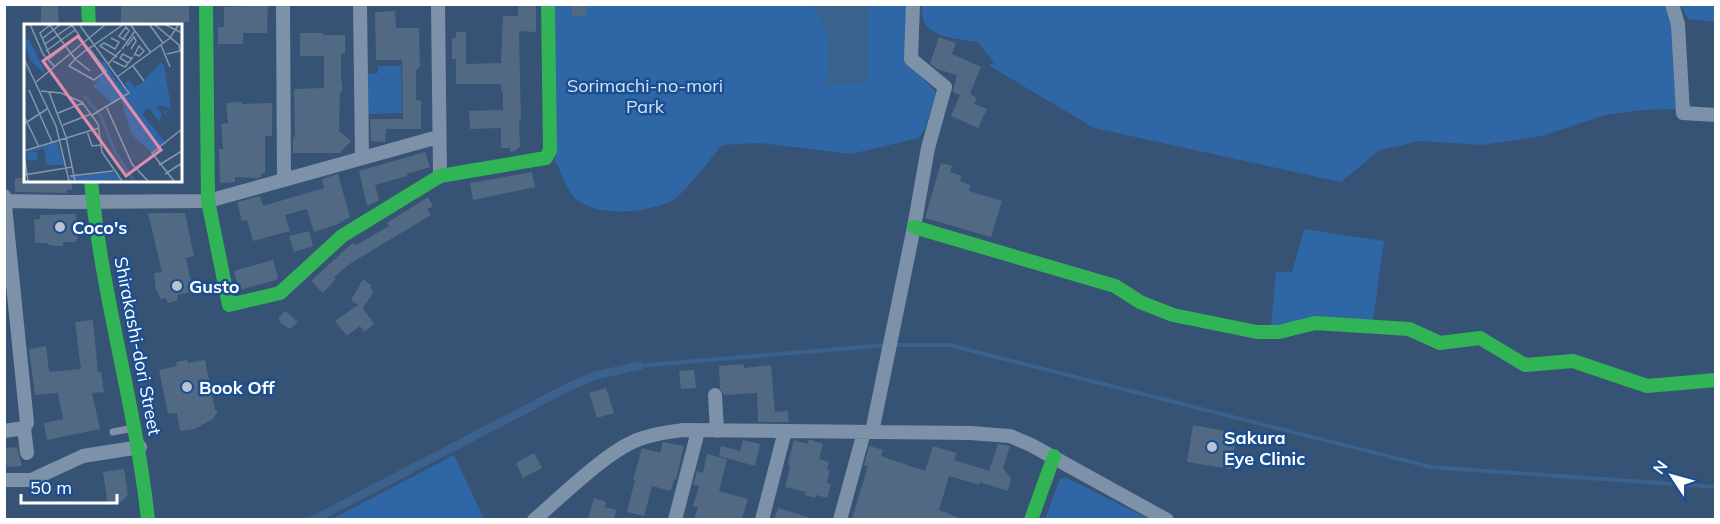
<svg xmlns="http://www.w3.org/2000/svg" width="1720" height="524" font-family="Mulish,sans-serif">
<rect width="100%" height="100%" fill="#365274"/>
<!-- green -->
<path fill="#2f66a5" d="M553,5H908V63L936,92L925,129L919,138L851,154L759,143L722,145C713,156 683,195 673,200C649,213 598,218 576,199C566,189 562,176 557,163H555Z
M922,5H1666L1667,12L1674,27L1679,109L1643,110L1605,115L1542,136L1482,145L1420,141L1380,150L1341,182L1094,128L988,65L994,63L978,42C961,39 929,39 923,19C922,15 922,9 922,5Z
M1681,5H1715V22L1688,19Z
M378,66H401L402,113L368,114V74L378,73Z
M1304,229L1384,241L1373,321L1271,327L1276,272H1292Z
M454,455L484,519H332Z
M1067,478L1149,519H1045L1060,479Z"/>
<!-- water -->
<path fill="#3b618d" d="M811,5H868L869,83L825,84C831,59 831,24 811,5Z
M641,361L643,369L595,380L570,391L324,519H306L567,383L592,372Z"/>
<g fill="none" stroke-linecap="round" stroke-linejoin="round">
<!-- stream -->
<path stroke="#3b618d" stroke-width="4" d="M894,345H949L1431,467L1716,487
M637,366L887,345"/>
</g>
<!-- building -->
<path fill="#526984" d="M41,4H58L59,26H41Z
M121,4H189V22H143V26H121Z
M251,4H268L267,33H243V44H218V27H224V7L251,6Z
M518,4H536V32L519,31L521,121H519L520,146L515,151L510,152V148H501V128L470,129L469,111L503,110V91H501V84H456V59H452V38H456V32H466V64L501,63L503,16H518Z
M572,4H586V16H572Z
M395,11L396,28H419L420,67L416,70V100L421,101V129H386L385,142L371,141L370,119H403L402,60H376L375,12Z
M300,33H323V35H345V54H341V82H342V92H340L339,131L351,141L340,153H293V137H295L294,89L324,88V56H300Z
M939,37L956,43L952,54L981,67L970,94L977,98L974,104L987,109L978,128L951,116L960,95L953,92L957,75L937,69L930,63Z
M241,102L242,104L272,103V136H265V173H262L261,177L258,178L235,177V182L220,183L219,149H223L221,124L228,123L226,103Z
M425,152L430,167L407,174V176L375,185L379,200L367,206L359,171Z
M941,163L952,166L950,172L961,176L960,181L970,185L969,191L1002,201L991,237L925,218Z
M532,172L535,187L473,200L470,183Z
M338,174L350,217L338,224L314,232L307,209L285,215L290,231L253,241L247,220L242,221L237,202L260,196L263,206L324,188L322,179Z
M15,178H26V180H72V190H67V193L15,192Z
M428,197L433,206L427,209L431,215L351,263L334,277L336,279L323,293L311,281L349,246L353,243L356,245L389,226L387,223Z
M148,213H185L194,256L186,258L193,292L177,295L178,300L168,303L166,298L160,299L158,291H156L154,273L162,272Z
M76,214L78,238L75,242H63V246H56L48,245V243H35L34,219H40V215Z
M309,231L313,246L294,252L289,236Z
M273,260L278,278L276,280L239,290L234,271Z
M363,279L372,286L370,288L374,291L363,308L362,307L374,324L364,332L360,326L347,336L335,321L358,305L351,300Z
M285,311L298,322L290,329L279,322L280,320L278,318Z
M93,320L98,372H101L104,392L92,393L100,429L47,440L44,423L63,419L58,393L35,395L29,349L46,346L49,372L81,369L75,322Z
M187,360L188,363L205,360L215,410L218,411L213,419L194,429L180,431L177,413L168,414L159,370L177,366L176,362Z
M744,364V368L771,365L775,412L788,411L789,422H758L757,393L724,395L720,388L719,366Z
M694,370L696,388L681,389L679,371Z
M606,388L614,413L597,418L589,393Z
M1193,425L1237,433L1231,469L1187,462Z
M743,440L760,444L755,466L719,456L721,446L740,451Z
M794,440L807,444L809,440H811L823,444L819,459L829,462L827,470H830L827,483L831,484L827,498L816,495L815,498L805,495L806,492L785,487L790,468L788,463Z
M663,442L684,446L676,480L674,479L671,491L652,486L644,516L627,512L635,480H633L642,448L660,453Z
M998,444L1010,446L1003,468L1011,479L1008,491L980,482L979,485L949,476L939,510L962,519H852L868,466L864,465L869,446L883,450L881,456L925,471L933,446L957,453L954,460L989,471Z
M17,447L22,466L7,467L4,448Z
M534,453L542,468L523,478L516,463Z
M707,454L727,459L719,491L748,499L742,519H694L698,507L693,506L699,486L693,485L697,471L703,473Z
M124,469L128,495L121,502L108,505L103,472Z
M594,498L606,502L605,507L616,510L614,519H588Z
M778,508L808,517L807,519H774Z"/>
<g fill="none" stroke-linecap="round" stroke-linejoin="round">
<!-- lane -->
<path stroke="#7d92a8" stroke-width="7" d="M113,432L133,428"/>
<!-- street -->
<path stroke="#7d92a8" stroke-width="14" d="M283,4L284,180
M360,4L362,158
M438,4L440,176
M1672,4L1678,24L1683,113L1716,115
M4,196L27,423L24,428L27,453
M4,201L70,202L208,201L438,137
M715,395L717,431
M4,431L24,428
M872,432L914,227L928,148L945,87L911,59L913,4
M4,480H31L83,456L140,447
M534,520C562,496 605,453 637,440C651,434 668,432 683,430L970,433L1010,436L1031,445L1167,520
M675,520L698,431
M762,520L785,431
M840,520L864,432"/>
<!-- fast -->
<path stroke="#30b455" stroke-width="14" d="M88,4L89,26
M206,4L208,201L229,305L280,293L342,236L440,176L546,158L550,150L548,4
M91,180C101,295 136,406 148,520
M914,227L1115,286L1140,302L1173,315L1257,332H1279L1315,323L1409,329L1440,343L1480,338L1525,365L1573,361L1647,386L1716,380
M1031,520L1054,456"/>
</g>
<!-- markers -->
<g fill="#b9c2ce" stroke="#1b4f8f" stroke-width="2">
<circle cx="60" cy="227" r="6"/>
<circle cx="177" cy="286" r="6"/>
<circle cx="187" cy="387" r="6"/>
<circle cx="1212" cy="447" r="6"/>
</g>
<g text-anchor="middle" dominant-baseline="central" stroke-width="5" stroke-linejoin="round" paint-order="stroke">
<!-- park labels -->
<g font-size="18" fill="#cfe3fa" stroke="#1b4f8f">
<text x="645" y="85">Sorimachi-no-mori<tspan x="645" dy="21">Park</tspan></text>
</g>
<!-- poi labels -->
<g font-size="18" font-weight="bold" fill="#fff" stroke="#1b4f8f" text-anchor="start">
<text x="72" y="227">Coco's</text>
<text x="189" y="286">Gusto</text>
<text x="199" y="387">Book Off</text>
<text x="1224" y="437">Sakura<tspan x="1224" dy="21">Eye Clinic</tspan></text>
</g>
<!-- street labels -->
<g font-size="18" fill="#fff" stroke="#1b4f8f">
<text transform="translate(138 346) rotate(79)">Shirakashi-dori Street</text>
</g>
</g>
<!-- overview -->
<g transform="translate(24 24)">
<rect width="158" height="158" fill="#365274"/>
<path d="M5,15L21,48L20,49L7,37L0,17ZM80,37L91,55L106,68L101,60L105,56L111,63L117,60L137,38L140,41L147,84L133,81L139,88L145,85L142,90L156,105L132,81L138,90L135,98L125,84L120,87L119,91L141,118L128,129L107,110L97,75L89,80L69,62L82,47L77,39ZM33,117L40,141H22L20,124L7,128H13L14,136L4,137L1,129ZM89,148L98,157H46V153Z" fill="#2f66a5"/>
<path fill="none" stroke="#3b618d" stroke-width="3" d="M60,72L77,92L92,130L110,157"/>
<path fill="none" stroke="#8697ac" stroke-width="1.5" d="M6,0L19,30L31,43M55,0L105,69L68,91M106,0L127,29M125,0L139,19M130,0L155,21L156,27L143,30M140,0L158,9M26,1L51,35L66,47M26,1L16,9L27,34M19,14L37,0M87,14L95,18L91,25L80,19L76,22L93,33M99,15L105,7L102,3L95,12L99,15L102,16M21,20L48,1M137,21L146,43M103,22L110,13L112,17L107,25M65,24L82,47L70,56L45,42L51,35L65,24L69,22L70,21L100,0M98,25L111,7M22,27L51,6M110,32L115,22L120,27L115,32L111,30M0,35L32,102L45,157M25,35L55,11L47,0M89,37L101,43L109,33M104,39L96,34L99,30L108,35M84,40L97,26M109,42L120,57M93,53L146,14L155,0M12,58L82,0M5,66L28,118M17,67L37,69L58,78L74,100L78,128L98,157M25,68L42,113L51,157M83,84L108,140L124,157M34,89L59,79M0,92L15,123M0,100L23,85M39,101L67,90M63,107L68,122L77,121M0,127L75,104M0,130L4,157M135,141L158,127M141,150L158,139M0,151L48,143M46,152L89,147M150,157L128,129L158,105"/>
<path fill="#e08cad" fill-opacity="0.15" stroke="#e08cad" stroke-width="3" d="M54,12L137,126L102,152L19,37Z"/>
<rect width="158" height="158" fill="none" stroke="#fff" stroke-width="3"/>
</g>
<!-- border -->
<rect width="1720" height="524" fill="none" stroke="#ffffff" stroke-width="12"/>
<!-- north arrow -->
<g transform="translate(1672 476) rotate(306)" stroke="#1b4f8f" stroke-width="4.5" paint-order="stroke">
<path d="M0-4.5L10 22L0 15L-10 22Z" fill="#ffffff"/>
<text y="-9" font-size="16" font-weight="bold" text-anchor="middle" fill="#ffffff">N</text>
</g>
<!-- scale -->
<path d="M21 494v9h96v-9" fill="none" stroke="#ffffff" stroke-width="3"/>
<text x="30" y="494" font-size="18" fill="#ffffff" stroke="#1b4f8f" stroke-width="4.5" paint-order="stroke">50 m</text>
</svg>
